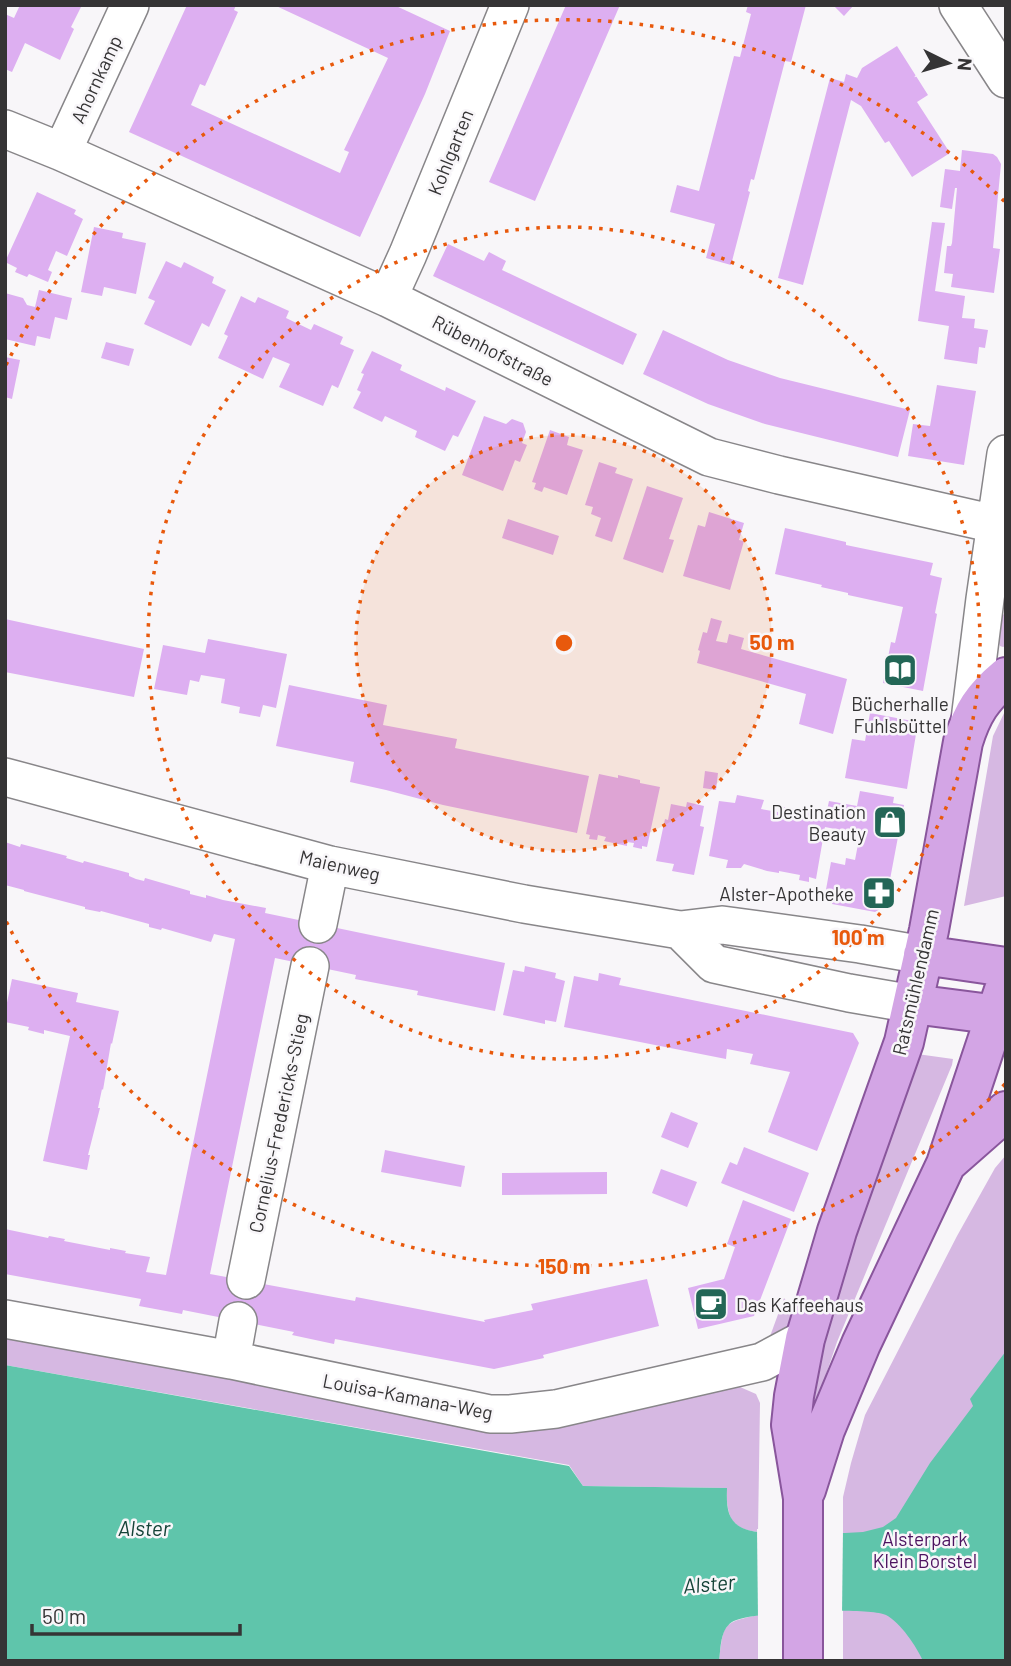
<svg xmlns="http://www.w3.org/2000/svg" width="1011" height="1666" font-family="Barlow,sans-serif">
<rect width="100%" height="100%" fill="#f8f6f9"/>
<!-- green -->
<path fill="#d6b8e2" d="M1001,614L1006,615V646L1003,647L1000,646L998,640Z
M1006,709V896L964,906L993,736Z
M917,1054L953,1059L952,1065L837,1342L808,1428L819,1337Z
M1006,1155V1661H843V1497L851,1463L865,1415L957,1236L995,1168Z
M784,1298L792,1308C792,1326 784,1331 769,1339Z
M5,1327L472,1417L740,1387L756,1394L760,1403L758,1532C727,1528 728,1514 726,1488L583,1486L569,1465L5,1365Z
M758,1615V1661H719C724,1624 721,1623 758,1615Z"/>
<!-- water -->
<path fill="#5fc5ab" d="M1006,1351V1661H923C917,1647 900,1622 886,1615C869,1607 747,1611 732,1622C720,1630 721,1647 719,1661H5V1365L569,1466L583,1486L727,1488C726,1514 729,1528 758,1532L845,1533L863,1532L883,1527L896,1518L930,1463L973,1406L970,1399Z"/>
<!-- pier -->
<path fill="#f8f6f9" d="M757,1529H843L842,1615L758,1618Z"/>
<!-- building -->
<path fill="#ddaff1" d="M20,5H82L71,27L74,29L60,60L25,43L12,72L5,69V14L14,18Z
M187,5H236L234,10L238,12L205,86L200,84L191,105L340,173L349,152L344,150L388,58L274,5H394L450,31L425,94L360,237L129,132Z
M566,5H620L535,201L489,182Z
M748,5H806L791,62L785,61L754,180L751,179L748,191L750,192L731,265L706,258L715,224L670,212L677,185L699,191L734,56L740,57L751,14L746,12Z
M833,5H854L844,16Z
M897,46L928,95L917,102L950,153L912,177L889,141L885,143L861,106L851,100L803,285L778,278L830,78L844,82L846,74L857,78L862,68Z
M962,150L993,154L997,157L1001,164L993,248L1000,249L994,293L951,287L953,274L944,273L947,246H951L952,243L957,188H955L952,209L940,207L945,169L960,171Z
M37,192L76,210L74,214L83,219L67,256L56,251L48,270L52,272L48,282L29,274L27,277L15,272L17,268L5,262Z
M932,222L945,223L935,291L965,296L962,318L975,319L974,328L988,330L985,348L979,347L977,364L944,359L949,326L918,321Z
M94,227L123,233L122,238L146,243L136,294L104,287L102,296L81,292Z
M448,244L484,261L489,252L506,261L502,270L637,334L623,365L433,276Z
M166,261L181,268L184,262L214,277L212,283L226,290L209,327L202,323L191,346L144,324L155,301L148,298Z
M39,290L72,298L67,320L55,317L50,339L37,336L35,346L5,339V293L23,298L27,305L35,307Z
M241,296L255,303L258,297L289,311L286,318L311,330L314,324L343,337L340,344L354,350L338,388L332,385L323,406L279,387L290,364L273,357L263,379L218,358L228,336L224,334Z
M663,330L728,360L780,378L910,410L898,457L765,424L708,404L643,374Z
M106,342L134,349L129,366L101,358Z
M372,351L402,365L400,370L445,391L446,387L476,401L458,437L453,435L445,451L415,437L417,431L385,416L382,422L353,408L361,392L357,390L364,374L361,373Z
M5,357L20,360L12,399L5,397Z
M937,385L976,391L964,465L908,456L913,424L930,426Z
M484,416L506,424L512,419L523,423L526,432L522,443L527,445L520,462L515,460L503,491L462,475Z
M550,430L569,437L567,445L583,450L567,495L544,487L542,492L534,489L536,483L532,482Z
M599,462L617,468L615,473L633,479L612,542L595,536L601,518L591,514L593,507L585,505Z
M647,486L683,498L669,539L674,540L663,573L623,559Z
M709,512L744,523L739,540L744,541L730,590L683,576L698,525L705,527Z
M508,519L559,536L553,555L502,538Z
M785,528L846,542V545L933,563L930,575L942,578L935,613L937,614L923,691L883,683L891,642L895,643L903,607L848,595V593L821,587L822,585L775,574Z
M711,618L722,621L716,641L727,643L729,634L744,638L741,649L847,679L833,734L799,724L806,694L697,663L700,651L698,650L703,632L707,633Z
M5,619L144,649L134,697L5,672Z
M208,639L287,654L276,708L263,705L260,717L239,713L240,707L221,703L225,679L201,675L199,682L190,680L187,695L154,689L163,645L205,653Z
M289,685L387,705L383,725L457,739L455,748L589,776L577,833L443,805L386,790L350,782L354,762L276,746Z
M870,713L918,722L907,789L845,778L852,739L865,741Z
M705,771L718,773L716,790L703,788Z
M599,774L618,778V775L640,780V783L660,787L647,847L642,846V849L633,847L634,843L627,842V846L604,841L606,837L598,835L597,840L589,839L590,835L586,834Z
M860,791L894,797L893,803L904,805L885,906L875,912L832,904L833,896L825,895L831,862L845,865L846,858L855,860L860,834L825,827L816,879L809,877V882L799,880L800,875L779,871V873L767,871L744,864L741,868H726L728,860L709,856L719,801L735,803L737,795L764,800L761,809L778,812L779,806L826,815L829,801L857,806Z
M687,802L704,806L700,826L704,827L694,875L672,871L674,864L656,861L665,819L668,820L671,804L686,807Z
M5,842L20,847L21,844L67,856L66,858L83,863L84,861L129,873V876L136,879L144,881L145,878L190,891V894L206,898V895L223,900L266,908L265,913L505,963L495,1011L417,995L418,991L355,979L356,975L275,958L210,1274L355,1301L356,1297L485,1322L484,1320L533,1310L531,1304L647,1279L659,1326L543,1355L544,1358L494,1369L335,1339L334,1344L292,1335L294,1332L183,1310L182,1314L139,1306L141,1299L5,1274V1229L48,1238L49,1236L65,1239L64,1241L110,1250V1248L126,1251L125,1253L150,1257L146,1272L166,1275L235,939L214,934L211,942L162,928L161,930L149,927V924L101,911L100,912L85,909V907L24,891V890L5,885Z
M525,966L556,973L555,978L565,981L556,1022L545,1020V1024L503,1015L513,970L524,972Z
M599,973L621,978L619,985L853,1033L859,1043L817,1151L768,1132L790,1072L750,1064L753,1054L727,1049L726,1059L564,1027L574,976L598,981Z
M12,979L78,993L76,1002L119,1011L112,1044L111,1043L103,1090L102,1089L98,1108H100L88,1155H90L87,1170L43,1161L70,1036L44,1030V1034L28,1030L29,1027L5,1022V1012Z
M671,1112L698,1123L688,1148L661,1137Z
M744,1147L809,1173L794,1212L721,1183L730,1162L737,1165Z
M385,1150L465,1166L461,1187L381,1172Z
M661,1169L697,1182L687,1207L652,1193Z
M607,1172V1194L502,1195V1173Z
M743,1200L791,1219L754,1316L698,1329L688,1288L724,1279L735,1247L727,1244Z"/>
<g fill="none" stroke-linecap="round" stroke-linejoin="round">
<!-- minor casing -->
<g stroke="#888689" stroke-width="40">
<path id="minor" d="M958,5L1006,79
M5,129L62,152L388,298L709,457L779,475L995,524
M62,152L130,5
M388,298L408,254L510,5
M970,720L985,599L1006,454
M5,777L330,865L524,904L680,930L722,925L860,944L923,955
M318,924L330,865
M680,930L714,964L849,993L913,1004
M246,1280L310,966
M5,1319L231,1360L490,1414H510L556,1409L762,1362L805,1339
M231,1360L238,1321"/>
</g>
<!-- major casing -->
<g stroke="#89569c" stroke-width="42">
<path id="major" d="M923,955L1006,967
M913,1004L1006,1016
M948,1162L1006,1111
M806,1490L825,1430L861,1344L946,1164L1006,984
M803,1661V1498L791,1425L794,1396L805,1339L837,1231L904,1042L929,930L963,742C972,713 982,697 1006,677"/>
</g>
<!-- minor -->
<use href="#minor" stroke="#fff" stroke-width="37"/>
<!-- major -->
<use href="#major" stroke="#d3a5e5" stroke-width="38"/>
</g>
<!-- distance rings -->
<circle cx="564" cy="643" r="208" fill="#e8590c" fill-opacity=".12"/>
<g fill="none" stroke="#e8590c" stroke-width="3.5" stroke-dasharray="3.5 7">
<circle cx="564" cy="643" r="208"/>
<circle cx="564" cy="643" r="416"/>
<path d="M1005 1084A624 624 0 0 1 6 921M6 365A624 624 0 0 1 1005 202"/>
</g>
<!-- icons -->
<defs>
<g id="library-square" transform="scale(1.75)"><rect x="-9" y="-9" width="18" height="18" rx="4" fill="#236656" stroke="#f8f6f9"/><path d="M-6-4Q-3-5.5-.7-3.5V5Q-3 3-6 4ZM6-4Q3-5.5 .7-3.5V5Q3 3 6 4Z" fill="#fff"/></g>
<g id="shop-square" transform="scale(1.75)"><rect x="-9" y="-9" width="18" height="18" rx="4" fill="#236656" stroke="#f8f6f9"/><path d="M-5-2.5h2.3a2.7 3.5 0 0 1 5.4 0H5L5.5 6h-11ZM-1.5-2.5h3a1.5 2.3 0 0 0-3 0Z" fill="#fff"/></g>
<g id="pharmacy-square" transform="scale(1.75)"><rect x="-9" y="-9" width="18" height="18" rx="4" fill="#236656" stroke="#f8f6f9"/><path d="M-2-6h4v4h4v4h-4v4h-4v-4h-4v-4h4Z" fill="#fff"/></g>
<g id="cafe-square" transform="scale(1.75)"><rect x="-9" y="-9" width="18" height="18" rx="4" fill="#236656" stroke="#f8f6f9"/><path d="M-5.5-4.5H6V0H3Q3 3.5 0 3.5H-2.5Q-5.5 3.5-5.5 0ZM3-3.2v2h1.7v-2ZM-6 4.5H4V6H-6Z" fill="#fff"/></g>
</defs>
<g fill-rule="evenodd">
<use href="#library-square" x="900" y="670"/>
<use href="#shop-square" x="890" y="822"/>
<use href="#pharmacy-square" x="879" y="893"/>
<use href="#cafe-square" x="711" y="1304"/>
</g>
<g text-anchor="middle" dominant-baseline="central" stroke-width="5" stroke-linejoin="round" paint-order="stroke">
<!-- street labels -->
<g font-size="19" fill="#353435" stroke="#f8f6f9">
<text transform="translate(96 79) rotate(-65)">Ahornkamp</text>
<text transform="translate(450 152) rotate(-68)">Kohlgarten</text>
<text transform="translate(493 350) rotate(27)">Rübenhofstraße</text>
<text transform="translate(340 865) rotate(13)">Maienweg</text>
<text transform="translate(915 982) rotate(-77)">Ratsmühlendamm</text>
<text transform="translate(278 1123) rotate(-78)">Cornelius-Fredericks-Stieg</text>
<text transform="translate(408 1396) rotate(11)">Louisa-Kamana-Weg</text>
</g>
<!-- poi labels -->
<g font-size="19" fill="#353435" stroke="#f8f6f9" text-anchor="end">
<text x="900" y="703" text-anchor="middle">Bücherhalle<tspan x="900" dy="22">Fuhlsbüttel</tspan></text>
<text x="866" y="811">Destination<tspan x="866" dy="22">Beauty</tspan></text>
<text x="854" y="893">Alster-Apotheke</text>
<text x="736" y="1304" text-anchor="start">Das Kaffeehaus</text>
</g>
<!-- park labels -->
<g font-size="19" fill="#4c1260" stroke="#f8f6f9">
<text x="925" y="1538">Alsterpark<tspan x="925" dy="22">Klein Borstel</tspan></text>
</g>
<!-- water labels -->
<g font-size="21" font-style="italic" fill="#154338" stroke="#f8f6f9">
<text x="144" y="1527">Alster</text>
<text transform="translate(709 1583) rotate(-5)">Alster</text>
</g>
</g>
<circle cx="564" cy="643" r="10" fill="#e8590c" stroke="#f8f6f9" stroke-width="3.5"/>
<g font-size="21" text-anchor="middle" font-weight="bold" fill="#e8590c" stroke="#f8f6f9" stroke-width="5" stroke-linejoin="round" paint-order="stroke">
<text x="772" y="650">50 m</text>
<text x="858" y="945">100 m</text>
<text x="564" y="1274">150 m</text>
</g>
<!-- border -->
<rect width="1011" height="1666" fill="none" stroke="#353435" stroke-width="14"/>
<!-- north arrow -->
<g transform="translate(948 63) rotate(95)" stroke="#f8f6f9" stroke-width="5" paint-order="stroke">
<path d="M0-5L12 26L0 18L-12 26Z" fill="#353435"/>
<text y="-10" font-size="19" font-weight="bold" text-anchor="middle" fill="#353435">N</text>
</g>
<!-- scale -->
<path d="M32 1624v10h208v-10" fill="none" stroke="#353435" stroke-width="3.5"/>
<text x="42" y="1624" font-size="21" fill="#353435" stroke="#f8f6f9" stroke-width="5" paint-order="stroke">50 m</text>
</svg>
